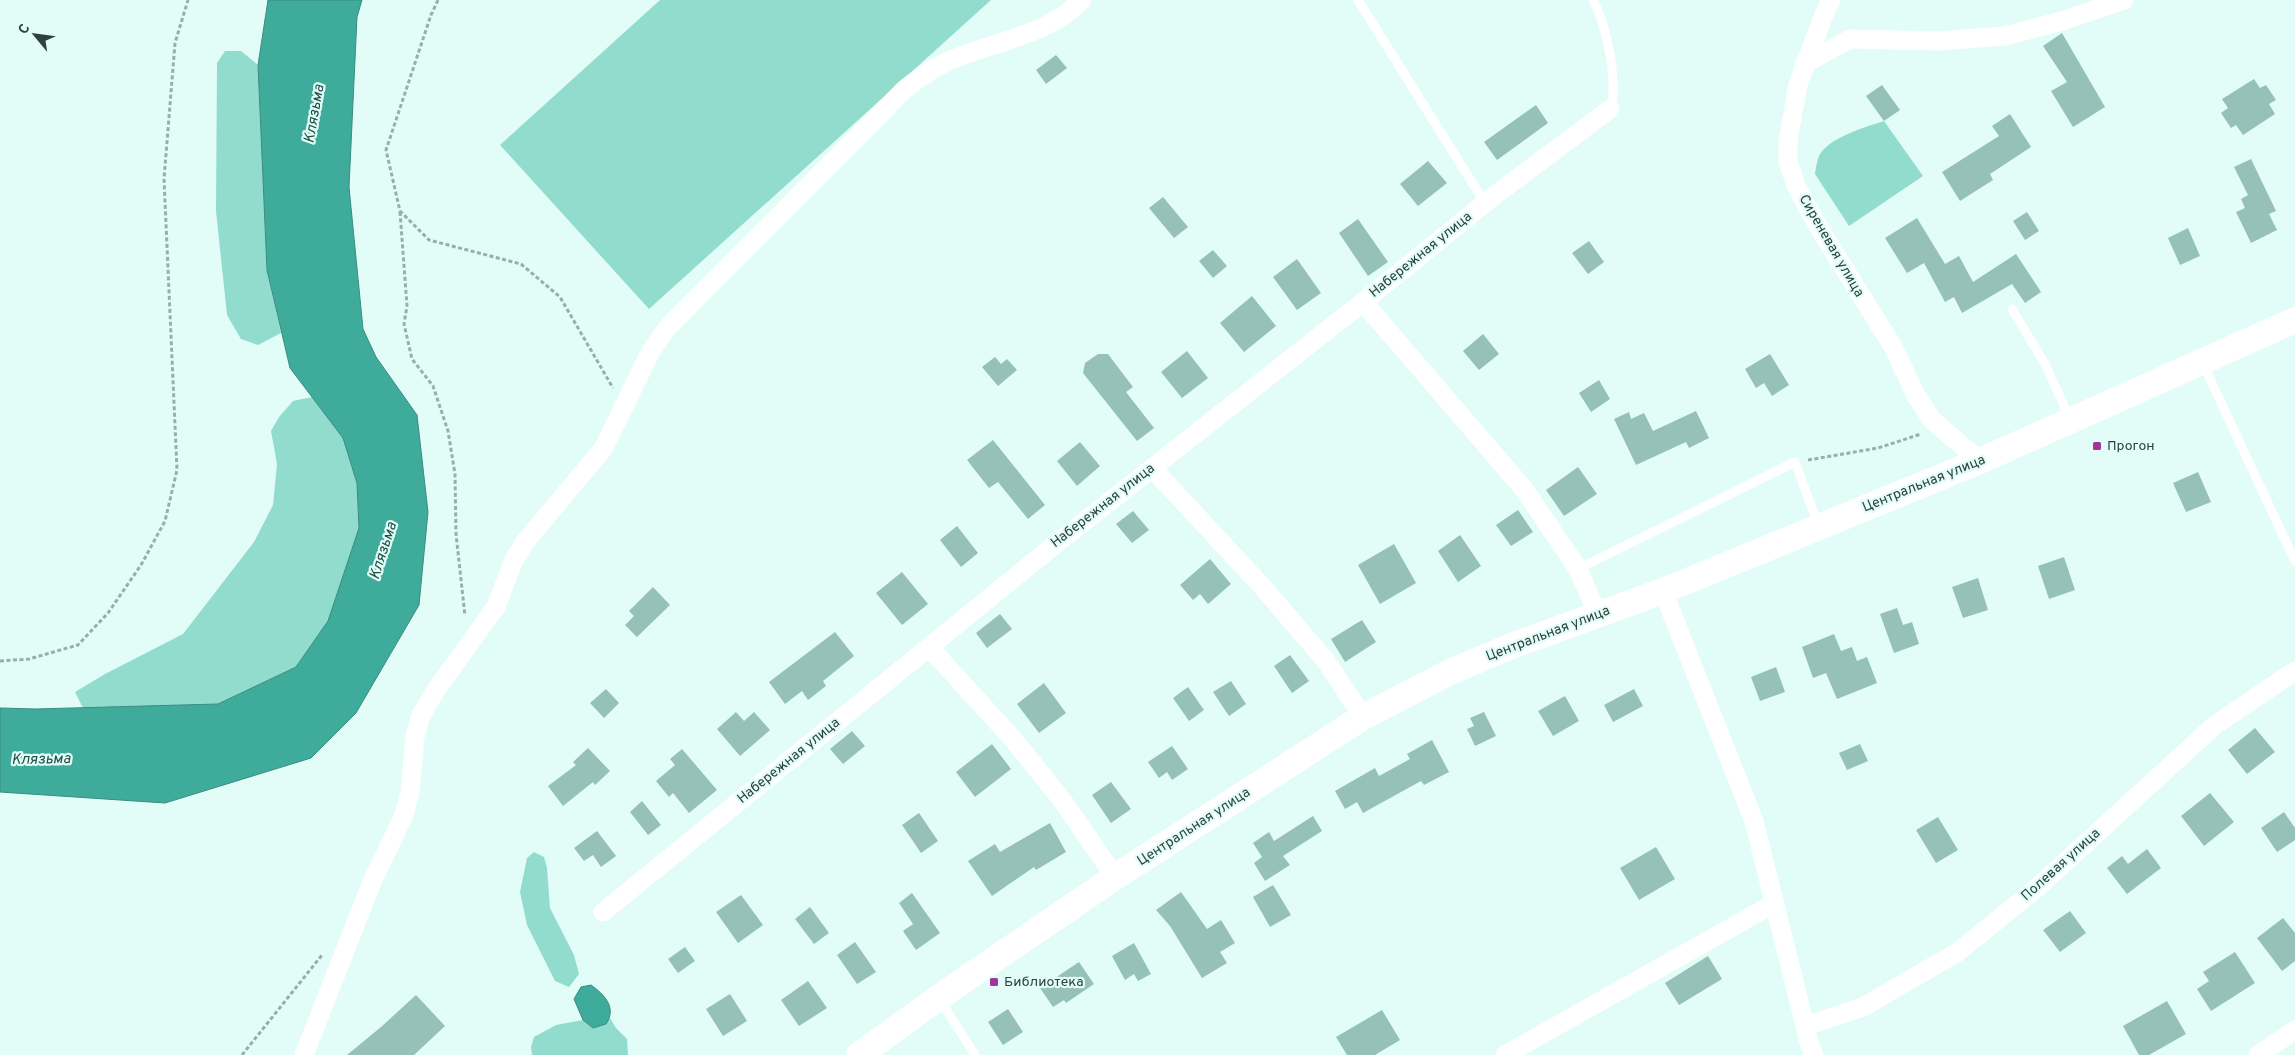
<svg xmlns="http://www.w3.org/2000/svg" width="2295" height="1055" font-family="Overpass,sans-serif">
<rect width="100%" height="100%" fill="#e2fdf7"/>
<!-- green -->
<path fill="#92dcce" d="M660,0H991L649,309L500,145Z
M225,51H241L258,65L267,270L281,333L258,345L241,339L227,315L216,211L217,63Z
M1884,121L1923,176L1849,226L1815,174C1816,168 1817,159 1820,154C1831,137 1865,127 1884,121Z
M312,397L343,438L357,483L359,528L328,621L296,667L218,704L83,708L75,692L105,674L183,634L254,542L273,505L277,464L271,431L279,417L293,401Z
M534,852L544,857L547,868L550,908L574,955L579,974L569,987L555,981L527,925L520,892L527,858Z
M610,1018L616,1028L627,1039L628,1055H532L531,1047L534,1037L556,1025L583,1020L593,1028L606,1024Z"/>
<!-- water -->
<path fill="#3fac9b" stroke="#3a8c7f" d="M268,0H362L357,17L349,187L363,329L376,357L417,415L428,512L419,605L356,713L311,758L165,803L0,792V708L35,709L218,704L296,667L328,621L359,528L357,483L343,438L290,368L267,270L258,65Z
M591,985C605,995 617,1008 606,1024L593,1028L583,1020L574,999L581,987Z"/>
<!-- building -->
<path fill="#95c1b8" d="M2062,33L2105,107L2073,127L2051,91L2067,82L2043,46Z
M1056,55L1067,68L1046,84L1036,70Z
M2254,79L2260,88L2266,85L2276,100L2269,104L2275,114L2243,135L2236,125L2231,128L2221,113L2228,108L2222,99Z
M1882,85L1900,110L1884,121L1866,96Z
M1536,105L1548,123L1497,160L1484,142Z
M2010,114L2031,147L1990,174L1993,180L1960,201L1942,172L1999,136L1992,126Z
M2251,159L2276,211L2269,214L2277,230L2251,243L2236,212L2245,208L2241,199L2248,195L2234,167Z
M1428,161L1447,183L1418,206L1400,184Z
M1163,197L1188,227L1174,238L1149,208Z
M2027,212L2039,231L2025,240L2013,221Z
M1917,218L1945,264L1959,256L1973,282L2016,254L2041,292L2025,303L2012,284L1962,313L1954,297L1945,302L1924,263L1907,273L1885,238Z
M1358,219L1388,262L1368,276L1339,233Z
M2188,228L2200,256L2180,265L2168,238Z
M1589,241L1604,262L1588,274L1572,253Z
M1213,250L1227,266L1213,278L1199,261Z
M1297,259L1321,293L1297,310L1273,277Z
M1252,296L1276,326L1244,352L1220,323Z
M1483,334L1499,354L1479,370L1463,351Z
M1187,351L1208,378L1182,398L1161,372Z
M1098,354H1108L1133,387L1126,392L1154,428L1137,441L1083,373L1085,363Z
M1770,354L1789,385L1772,396L1764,383L1756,388L1745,369Z
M995,357L1001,364L1007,359L1017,370L998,386L982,367Z
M1599,380L1610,399L1591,412L1579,393Z
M1696,411L1709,438L1689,448L1686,442L1636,465L1614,419L1629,412L1631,419L1644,413L1653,431Z
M993,440L1045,505L1028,519L998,482L989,488L967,460Z
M1080,442L1100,466L1077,486L1057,461Z
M1578,467L1597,494L1564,516L1546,490Z
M2198,472L2211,502L2186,512L2173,483Z
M1518,510L1533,532L1511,546L1496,525Z
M1133,511L1149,530L1132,543L1116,524Z
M957,526L978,553L961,567L940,540Z
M1460,535L1481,566L1458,582L1438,551Z
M1394,544L1416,583L1380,604L1358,565Z
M2064,557L2075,590L2049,599L2038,566Z
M1210,559L1231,584L1208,604L1200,594L1193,600L1180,585Z
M902,572L928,604L902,625L876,593Z
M1978,578L1988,610L1963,618L1952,587Z
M653,587L670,605L637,637L625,625L634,616L629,611Z
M1897,608L1903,625L1912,622L1919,644L1894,653L1880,614Z
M1000,614L1012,629L987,648L976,633Z
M1362,620L1376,642L1345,662L1331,639Z
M835,632L854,656L823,681L826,686L808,700L802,691L785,704L769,682Z
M1834,634L1841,651L1852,647L1857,661L1867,657L1877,683L1837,699L1826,673L1813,678L1802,647Z
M1290,655L1309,681L1292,693L1274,666Z
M1776,667L1785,692L1760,701L1751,677Z
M1231,681L1246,704L1229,716L1213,692Z
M1044,683L1066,713L1039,733L1017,704Z
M1188,687L1204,710L1189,721L1173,698Z
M606,689L619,703L604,718L590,703Z
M1634,689L1643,706L1613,722L1604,705Z
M1565,696L1579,721L1553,736L1538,711Z
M736,712L744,721L754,712L770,730L740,756L717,729Z
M1484,712L1496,736L1475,746L1467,729L1474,726L1470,718Z
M2255,728L2275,752L2247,774L2228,750Z
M852,731L865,746L843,764L830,749Z
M1432,740L1449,772L1424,785L1421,781L1363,813L1357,802L1345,809L1335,791L1375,768L1379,776L1410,759L1407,754Z
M992,744L1011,769L975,797L956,772Z
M1860,744L1868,761L1847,770L1839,753Z
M1172,746L1188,769L1172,780L1167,772L1159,778L1148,762Z
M588,748L610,771L595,785L593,782L563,806L548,786L576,765L573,762Z
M682,749L717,790L689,813L673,793L669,797L656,781L675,765L670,759Z
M1111,782L1131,809L1111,823L1092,795Z
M2210,793L2234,822L2204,846L2181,816Z
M642,801L661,825L648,835L630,812Z
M2284,812L2295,828V840L2277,852L2261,828Z
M919,813L938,841L921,853L902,825Z
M1313,816L1322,831L1283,856L1290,865L1265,881L1254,863L1262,857L1253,843L1269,832L1274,841Z
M1938,817L1958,850L1936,863L1916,830Z
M1050,823L1066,852L1036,870L1034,867L992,896L968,861L995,844L1000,852Z
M597,831L616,856L601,867L593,855L584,861L574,848Z
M1656,847L1675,879L1639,900L1620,868Z
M2147,849L2161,868L2127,894L2107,868L2122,856L2128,864Z
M1273,885L1291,915L1270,927L1253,897Z
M1181,892L1207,929L1221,920L1235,943L1220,952L1227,963L1202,978L1170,926L1156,910Z
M912,893L940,933L916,950L903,931L913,924L899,903Z
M741,895L763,925L738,943L716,912Z
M810,907L829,933L814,944L795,919Z
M2070,911L2086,933L2060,952L2043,930Z
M2283,918L2295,933V961L2282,971L2257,938Z
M855,942L876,972L857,984L837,955Z
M1134,943L1151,974L1138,981L1134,974L1125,980L1112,956Z
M685,947L695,961L678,973L668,959Z
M2235,952L2255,983L2211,1011L2197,989L2209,981L2203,972Z
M1708,956L1722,979L1679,1005L1665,983Z
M1079,962L1094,984L1066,1003L1064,1000L1053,1007L1040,988Z
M808,981L827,1008L799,1026L781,1000Z
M730,994L747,1021L723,1036L706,1009Z
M416,995L445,1026L414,1055H347L381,1027Z
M2167,1001L2186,1034L2149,1055H2139L2123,1026Z
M1008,1009L1023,1032L1003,1045L988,1022Z
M1382,1010L1400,1040L1375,1055H1347L1336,1037Z"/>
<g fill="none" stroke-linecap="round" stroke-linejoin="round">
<!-- path -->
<path stroke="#97aea9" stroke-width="3" stroke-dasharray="4 2.5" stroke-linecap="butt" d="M438,0L431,15L386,150L400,211L429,240L521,264L560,297L613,388
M400,212L407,306L404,324L412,359L433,386L448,431L455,474L456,534L465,616
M1808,460L1878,448L1921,434
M0,661L29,659L78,645L108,613L141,565L165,521L177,470L164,179L175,43L188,0
M242,1055L322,955"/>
<!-- service -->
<path stroke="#fff" stroke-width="9" d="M1358,0L1485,203
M1593,0C1606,24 1619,83 1610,109
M2012,309L2045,364L2070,419
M2203,364L2295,561
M1578,569L1795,462L1818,524
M940,1000L975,1055"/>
<!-- minor -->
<path stroke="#fff" stroke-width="19" d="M1831,0L1824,14L1798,85L1788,140V162L1797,188L1819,228L1892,345L1917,397L1932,420L1980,461
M1804,64L1850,39L1939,41L2005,36L2062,21L2124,0
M1363,302L1524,489L1578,569L1598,615
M1152,468L1260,584L1326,661L1363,717
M1663,591L1754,821L1810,1046L1814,1055
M929,647L1013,739L1062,800L1115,877
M603,912L1057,543L1363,302L1495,195L1610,109
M1806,1026L1863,1007L1958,952L2038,887L2215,725L2295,671
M304,1055L372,882L404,815L410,792L415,737L421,715L438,687L496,607L513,562L525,542L603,449L651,351L668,327L905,89C919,78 931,69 947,62C990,42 1048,36 1082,0
M1505,1055L1775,903
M2258,1055L2295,1030"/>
<!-- secondary -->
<path stroke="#fff" stroke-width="26" d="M859,1055L938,998L1115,877L1363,717L1450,672L1514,645L1663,591L1980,461L2295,320"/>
</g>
<!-- markers -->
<g fill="#a03698" stroke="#e2fdf7" stroke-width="2">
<rect x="2092" y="441" width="10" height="10" rx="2.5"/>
<rect x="989" y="977" width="10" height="10" rx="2.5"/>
</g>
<g text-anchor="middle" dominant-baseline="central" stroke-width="4.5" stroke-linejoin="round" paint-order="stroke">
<!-- street labels -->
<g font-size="14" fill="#2e413d" stroke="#e2fdf7">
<text transform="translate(1831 246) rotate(60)">Сиреневая улица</text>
<text transform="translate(1421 255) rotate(-39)">Набережная улица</text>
<text transform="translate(1924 484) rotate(-22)">Центральная улица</text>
<text transform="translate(1103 506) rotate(-38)">Набережная улица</text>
<text transform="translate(1548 634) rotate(-21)">Центральная улица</text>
<text transform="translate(789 761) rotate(-39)">Набережная улица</text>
<text transform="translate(1194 827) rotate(-33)">Центральная улица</text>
<text transform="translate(2061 865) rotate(-42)">Полевая улица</text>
</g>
<!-- poi labels -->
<g font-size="14" fill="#2e413d" stroke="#e2fdf7" text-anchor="start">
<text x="2107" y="446">Прогон</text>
<text x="1004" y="982">Библиотека</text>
</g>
<!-- water labels -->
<g font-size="15" font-style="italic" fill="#225048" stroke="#e2fdf7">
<text transform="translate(315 114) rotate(-80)">Клязьма</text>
<text transform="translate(384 551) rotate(-72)">Клязьма</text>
<text transform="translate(41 760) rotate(-1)">Клязьма</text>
</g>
</g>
<!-- north arrow -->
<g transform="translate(35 35) rotate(299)" stroke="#e2fdf7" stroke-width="4" paint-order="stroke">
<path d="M0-4L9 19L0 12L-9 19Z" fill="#2e413d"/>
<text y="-8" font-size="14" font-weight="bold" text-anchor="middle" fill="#2e413d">С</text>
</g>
</svg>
